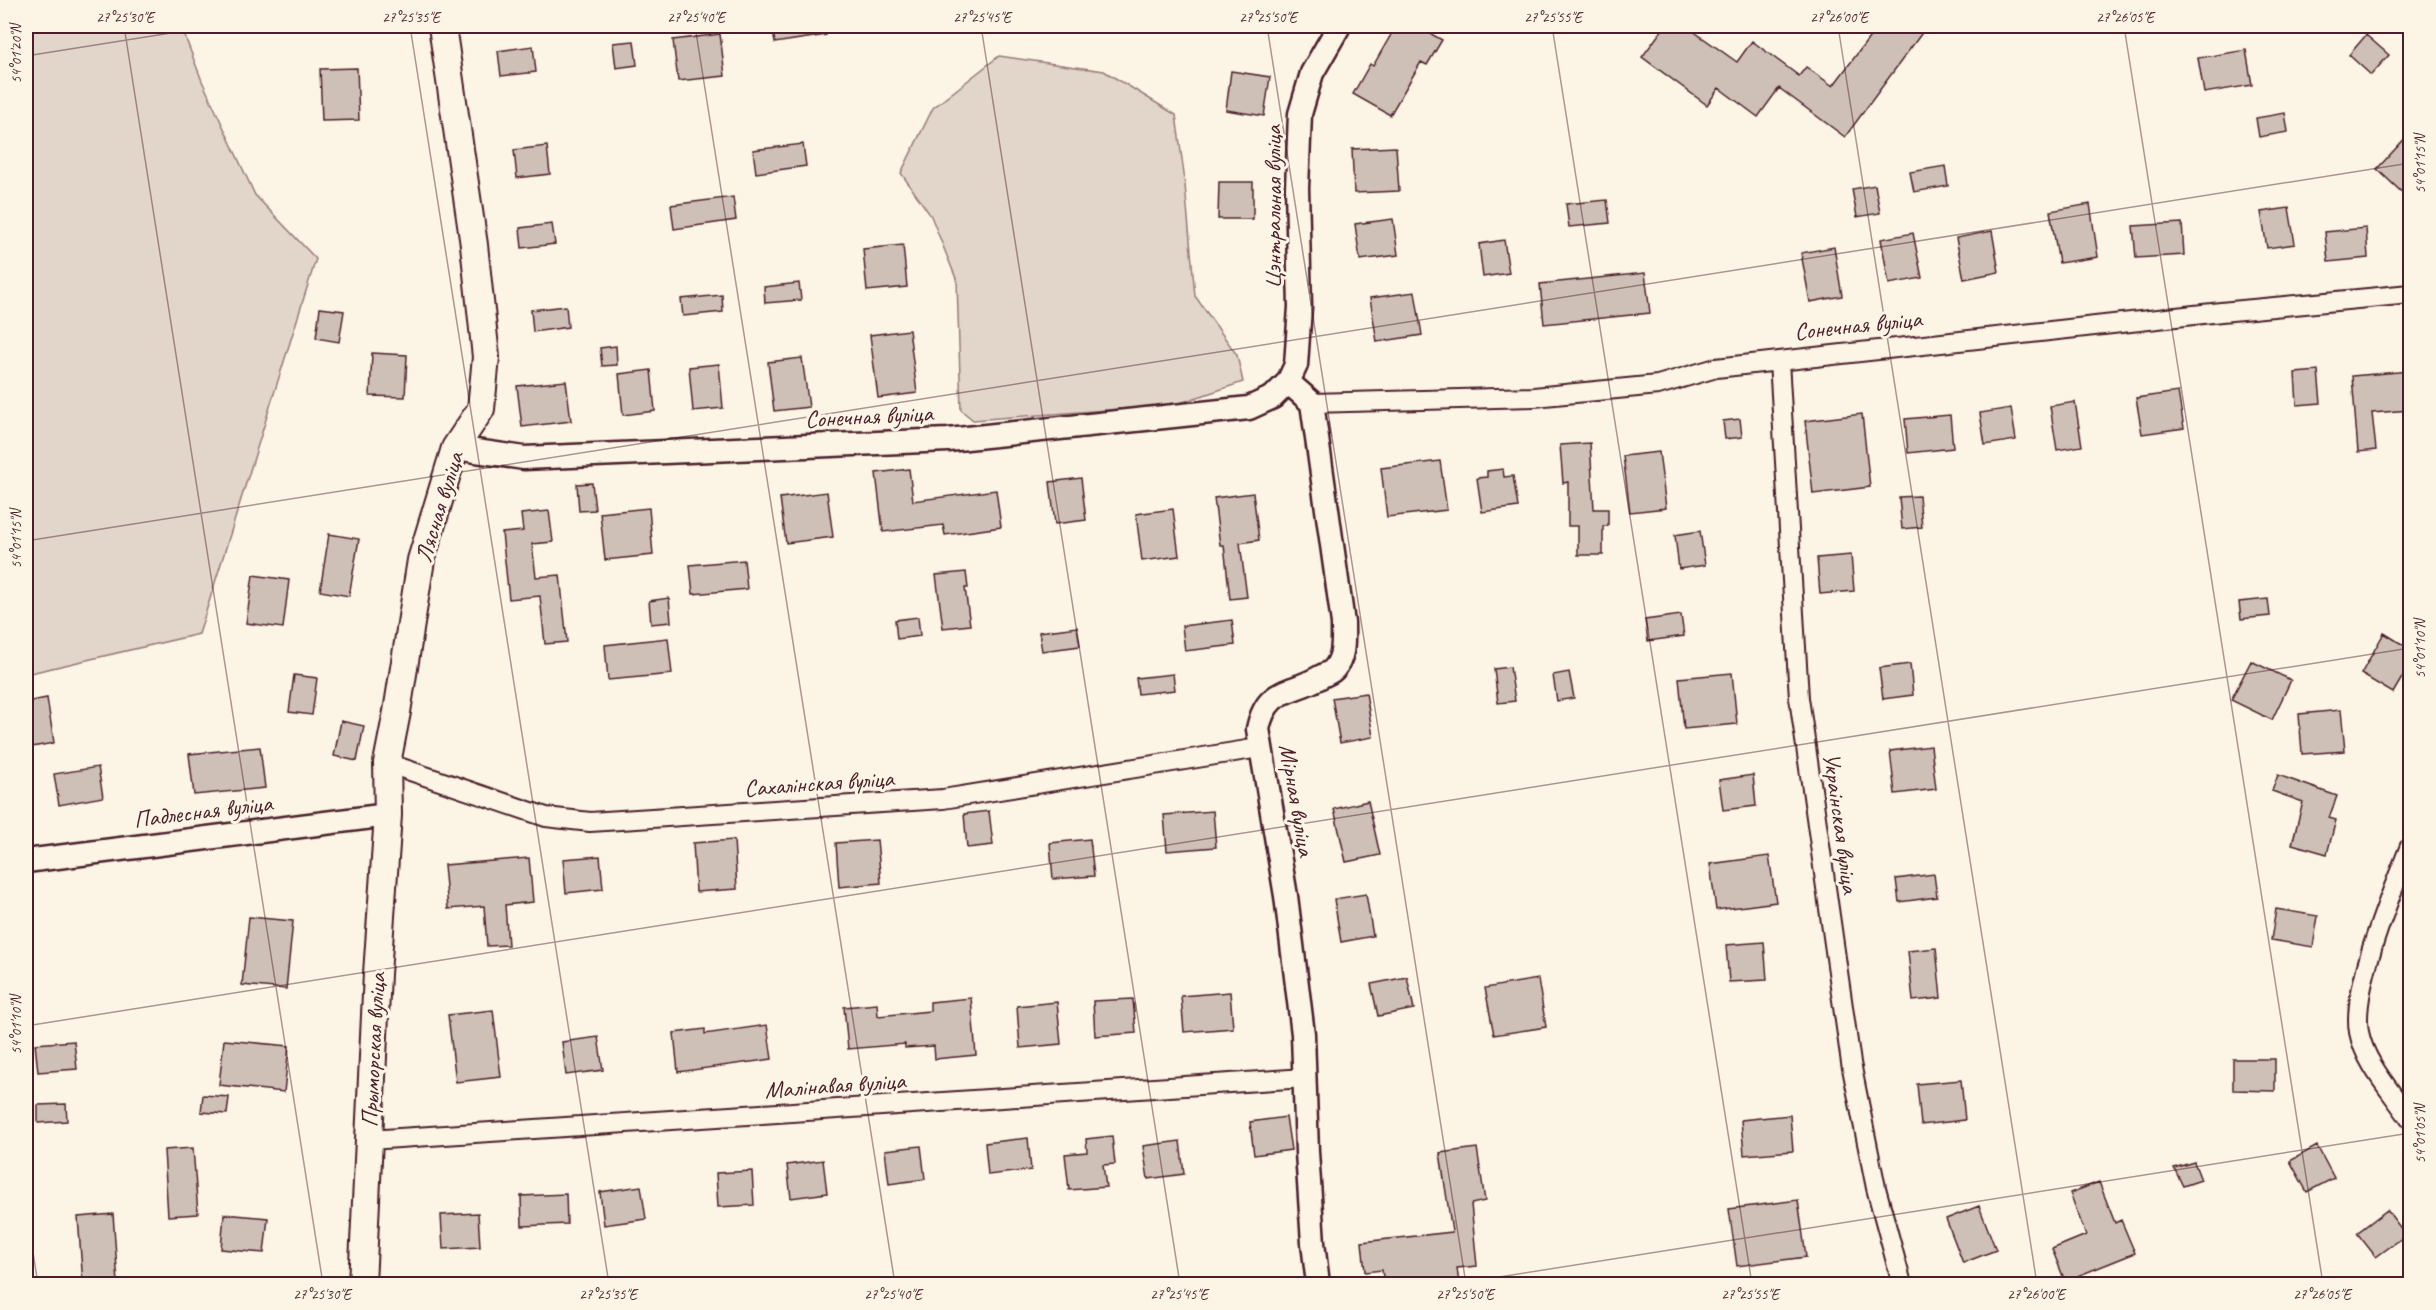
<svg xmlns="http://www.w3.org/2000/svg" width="2436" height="1310" font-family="Caveat,sans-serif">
<rect width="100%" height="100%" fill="#fcf5e5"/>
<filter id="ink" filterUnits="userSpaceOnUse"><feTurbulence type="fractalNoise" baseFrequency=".0167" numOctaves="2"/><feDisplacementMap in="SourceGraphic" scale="12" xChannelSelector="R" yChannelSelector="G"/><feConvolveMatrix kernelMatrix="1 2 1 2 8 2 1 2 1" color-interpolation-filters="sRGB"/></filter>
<g filter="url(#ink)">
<!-- green -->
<path fill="#e2d5ca" stroke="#967a7a" stroke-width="1.5" d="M26,26H181L202,81L255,195L316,259L199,634L26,674Z
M999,56L1104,71L1176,115L1184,174L1195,296L1237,355L1243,382L1174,405L973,420L961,410L957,281L931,216L901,173L933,108Z"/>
<!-- building -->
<path fill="#cfc0b7" stroke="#4a1f2b" stroke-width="1.5" d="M772,26H826V35L775,43Z
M1396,26H1417L1442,40L1427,65L1421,62L1390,115L1353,94L1370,64L1373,66Z
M1665,26H1686L1737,62L1752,41L1799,76L1806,67L1833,86L1878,26H1927L1845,137L1779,88L1758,117L1719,88L1707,105L1642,57Z
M720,34L725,76L678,81L673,40Z
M2366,35L2389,55L2371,75L2349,55Z
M634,41L637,65L616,68L613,43Z
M533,46L536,72L501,76L498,51Z
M2246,50L2252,85L2204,93L2198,58Z
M357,68L359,120L322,121L320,69Z
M1231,71L1270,77L1264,116L1226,110Z
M2285,113L2288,132L2259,137L2256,118Z
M2410,133V200L2377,169Z
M803,144L806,166L756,173L753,150Z
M547,146L550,174L517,178L514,150Z
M1396,147L1399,191L1354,193L1352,149Z
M1945,166L1948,186L1914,192L1910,172Z
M1219,182H1253V219H1218Z
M1875,185L1880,213L1857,217L1852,189Z
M733,197L736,220L674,229L671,205Z
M1607,200L1610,223L1569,227L1566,204Z
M2090,204L2098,257L2059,263L2050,211Z
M2289,208L2295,244L2267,248L2261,212Z
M1393,219L1398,255L1360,260L1355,224Z
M2182,223L2184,255L2136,258L2133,226Z
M552,224L555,244L522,248L520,228Z
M2366,228L2368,258L2328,262L2325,232Z
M1992,231L1999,272L1964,279L1956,238Z
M1913,233L1922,278L1889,284L1881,239Z
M1504,240L1509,273L1483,277L1479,244Z
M903,245L907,287L867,291L863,249Z
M1834,247L1842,296L1810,302L1801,253Z
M1645,273L1650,313L1544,324L1540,284Z
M799,283L801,300L765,303L764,287Z
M1415,292L1422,335L1377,342L1370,298Z
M722,295L723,312L683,316L681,299Z
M566,306L568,327L533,332L531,310Z
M320,308L344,311L339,342L316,338Z
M909,330L917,393L878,398L870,335Z
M616,346L617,365L602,366L600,348Z
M372,353L407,355L405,397L370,396Z
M802,358L809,407L774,411L768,362Z
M719,364L723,408L693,411L689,367Z
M651,370L655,411L623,415L619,374Z
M2318,371L2321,403L2297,405L2295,373Z
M2410,371V410L2372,413L2376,450L2358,452L2352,376Z
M566,381L571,421L522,427L517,386Z
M2178,392L2184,428L2142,434L2136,398Z
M2075,402L2082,446L2057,450L2050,406Z
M2011,408L2016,440L1985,445L1980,413Z
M1862,414L1870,487L1813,494L1805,421Z
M1950,415L1953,448L1908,453L1905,419Z
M1740,419L1742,437L1725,439L1723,421Z
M1590,443L1594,509H1608V526H1603V555H1578V526H1568V482L1563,483L1560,445Z
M1659,452L1666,508L1630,512L1623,456Z
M1440,461L1447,510L1387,517L1381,468Z
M909,469L913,501L996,490L1001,527L945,535L943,525L883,532L876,473Z
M1503,469L1504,477L1513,476L1518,507L1482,512L1477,478L1487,477V471Z
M1081,478L1086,520L1055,524L1050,482Z
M592,483L595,510L579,511L577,484Z
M827,492L833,537L786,543L780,498Z
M1253,493L1259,540L1240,543L1247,597L1230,599L1224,545H1220L1214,498Z
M1919,496L1922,527L1902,529L1899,497Z
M649,508L653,555L605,560L600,513Z
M1173,509L1179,556L1142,561L1136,514Z
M549,511L553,542L532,544L536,577L560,575L567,642L545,644L540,596L509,599L502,533L523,531L521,514Z
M1700,531L1705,565L1679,569L1675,535Z
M329,534L359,539L349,596L320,591Z
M1851,555L1854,591L1820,594L1817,558Z
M744,560L747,589L693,594L690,565Z
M966,572L968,588H965L970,625L943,628L936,575Z
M253,575L289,580L283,628L246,623Z
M669,598L671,622L651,624L649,601Z
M2268,599L2270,616L2241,619L2239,602Z
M1681,615L1684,636L1648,641L1645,620Z
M918,617L920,636L897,639L895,620Z
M1232,620L1235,645L1185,651L1182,626Z
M1077,627L1080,646L1042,651L1039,632Z
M2384,633L2410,649V664L2393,693L2361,674Z
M668,638L672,674L608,680L605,645Z
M2251,661L2291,680L2272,720L2231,700Z
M1910,664L1913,695L1883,699L1879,668Z
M1510,667L1515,701L1498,703L1494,669Z
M1569,672L1574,698L1557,701L1553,675Z
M1732,673L1737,724L1684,729L1679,678Z
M1173,674L1175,690L1138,694L1136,678Z
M294,675L317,678L312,715L289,712Z
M1366,693L1373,737L1340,743L1332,698Z
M47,698L54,743L26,748V702Z
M2341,710L2345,751L2302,754L2299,714Z
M341,721L364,726L357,761L334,756Z
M1931,746L1936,789L1895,794L1890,751Z
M260,747L265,788L194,795L189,754Z
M98,767L103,797L59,805L54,774Z
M1753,775L1756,806L1723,810L1719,780Z
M2278,775L2337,796L2329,818L2336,820L2327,854L2292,844L2303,802L2272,791Z
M1368,801L1380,855L1346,862L1334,809Z
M989,811L993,845L967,848L964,814Z
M1213,811L1216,847L1167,851L1164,815Z
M1090,839L1094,876L1053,879L1050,843Z
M734,840L737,889L696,892L693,843Z
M877,840L881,883L839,887L836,843Z
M600,856L603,889L566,893L563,859Z
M1769,856L1776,902L1716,910L1710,864Z
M529,858L533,902L505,905L508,945L487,946L484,906L448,909L444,865Z
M1934,874L1937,897L1899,902L1896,879Z
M1366,894L1373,936L1341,942L1334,899Z
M2276,909L2318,916L2313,947L2271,940Z
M249,917L293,921L286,989L242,985Z
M1764,942L1767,980L1729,982L1726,945Z
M1936,948L1941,998L1913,1001L1908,951Z
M1407,977L1414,1009L1378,1016L1371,984Z
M1538,979L1546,1027L1494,1035L1485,988Z
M1230,992L1233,1028L1184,1032L1181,996Z
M971,998L976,1055L935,1059L934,1046L905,1048V1044L848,1049L844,1007L877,1004L878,1016L930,1011V1002Z
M1133,999L1136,1033L1095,1036L1093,1001Z
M1057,1002L1061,1044L1020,1048L1017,1006Z
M493,1010L501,1077L456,1082L448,1015Z
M767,1025L772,1059L678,1072L674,1033L705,1029V1034Z
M598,1037L603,1070L566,1075L562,1042Z
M224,1040L289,1046L284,1092L219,1085Z
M74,1041L77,1069L38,1072L35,1044Z
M2233,1059H2275V1091L2233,1090Z
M1961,1080L1965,1120L1921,1125L1917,1084Z
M203,1095L229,1097L227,1114L201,1112Z
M66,1104L67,1121L38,1123V1105Z
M1790,1115L1793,1151L1744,1155L1741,1120Z
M1286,1117L1291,1150L1254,1155L1250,1122Z
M1112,1136L1115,1164L1103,1165L1106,1187L1069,1190L1065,1154L1087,1152L1086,1139Z
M1028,1138L1031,1170L988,1175L985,1143Z
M1180,1141L1184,1174L1148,1179L1143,1146Z
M921,1146L925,1179L889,1184L885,1150Z
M2317,1146L2334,1178L2307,1192L2290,1161Z
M193,1148L198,1214L168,1216L164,1150Z
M1477,1148L1485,1201L1471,1204L1477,1266L1457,1268L1459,1284H1384L1382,1270L1365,1272L1362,1242L1452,1232L1440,1153Z
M823,1160L827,1193L791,1198L787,1165Z
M2194,1162L2201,1180L2183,1186L2174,1168Z
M752,1171L754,1205L718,1207L716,1173Z
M2099,1182L2115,1223L2121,1220L2135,1253L2065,1281L2052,1249L2086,1235L2070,1193Z
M641,1186L646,1219L604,1225L600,1192Z
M566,1194L567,1224L522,1226L521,1196Z
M1798,1200L1806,1257L1737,1266L1729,1209Z
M1979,1206L1996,1250L1963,1263L1946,1219Z
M2387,1210L2406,1235L2376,1257L2357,1233Z
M478,1213L480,1247L443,1249L441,1215Z
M113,1214L118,1283L83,1284L78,1217Z
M224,1214L268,1218L264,1253L221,1249Z"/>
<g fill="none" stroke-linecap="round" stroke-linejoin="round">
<!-- minor casing -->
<g stroke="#4a1f2b" stroke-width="22">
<path id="minor" d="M1779,361L1799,698L1851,1063L1876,1188L1902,1284
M1312,403L1534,397L1658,385L1716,368L2221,312L2410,294
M387,763L546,817L590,822L943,799L1259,748
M2410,846C2393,889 2351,988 2359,1032C2365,1064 2392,1092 2410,1119
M369,1140L1305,1078"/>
</g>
<!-- tertiary casing -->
<g stroke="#4a1f2b" stroke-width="27">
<path id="tertiary" d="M1288,382L1312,403L1343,623C1343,638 1345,657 1334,669C1332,672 1326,674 1322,676C1291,695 1267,686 1258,729L1286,896L1303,1034L1307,1152L1313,1243L1318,1284
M455,448L524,458L948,440L1249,408L1273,397L1288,382L1296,365L1300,307L1297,188L1300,114L1312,73L1339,26
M26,861L388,815"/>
</g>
<!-- secondary casing -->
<g stroke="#4a1f2b" stroke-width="30">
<path id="secondary" d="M362,1284L377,974L388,815L387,763L397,712L421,560L455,448L481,409L486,357L474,245L442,26"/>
</g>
<!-- minor -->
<use href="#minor" stroke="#fcf5e5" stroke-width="18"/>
<!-- tertiary -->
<use href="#tertiary" stroke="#fcf5e5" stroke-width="22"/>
<!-- secondary -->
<use href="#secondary" stroke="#fcf5e5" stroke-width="26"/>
</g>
</g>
<!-- ticks -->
<path fill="none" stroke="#4a1f2b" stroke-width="1.5" stroke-opacity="0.45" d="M124,26L323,1284M410,26L609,1284M695,26L895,1284M981,26L1180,1284M1267,26L1466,1284M1552,26L1752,1284M1838,26L2037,1284M2124,26L2323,1284M2409,26L2410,34M26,56L215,26M26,541L2410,163M26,1026L2410,648M26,1208L38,1284M1455,1284L2410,1133"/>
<g text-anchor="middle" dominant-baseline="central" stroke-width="6" stroke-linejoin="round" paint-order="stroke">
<!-- street labels -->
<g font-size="24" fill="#4a1f2b" stroke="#fcf5e5">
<text transform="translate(1273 207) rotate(-90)">Цэнтральная вуліца</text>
<text transform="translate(1858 325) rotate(-6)">Сонечная вуліца</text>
<text transform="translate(869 416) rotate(-3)">Сонечная вуліца</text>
<text transform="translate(439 507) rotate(-73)">Лясная вуліца</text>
<text transform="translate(819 783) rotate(-4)">Сахалінская вуліца</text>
<text transform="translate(1297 800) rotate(80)">Мірная вуліца</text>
<text transform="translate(203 811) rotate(-7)">Падлесная вуліца</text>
<text transform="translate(1841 823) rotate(82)">Украінская вуліца</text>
<text transform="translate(373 1050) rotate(-87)">Прыморская вуліца</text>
<text transform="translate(835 1085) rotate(-4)">Малінавая вуліца</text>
</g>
</g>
<!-- margin -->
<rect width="2436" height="1310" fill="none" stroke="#fcf5e5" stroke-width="66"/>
<rect x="33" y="33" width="2370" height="1244" fill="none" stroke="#4a1f2b" stroke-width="2"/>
<g font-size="15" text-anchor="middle" fill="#4a1f2b">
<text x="125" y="22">27°25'30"E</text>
<text x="411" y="22">27°25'35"E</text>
<text x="696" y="22">27°25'40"E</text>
<text x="982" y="22">27°25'45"E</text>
<text x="1268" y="22">27°25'50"E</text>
<text x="1553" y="22">27°25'55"E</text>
<text x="1839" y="22">27°26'00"E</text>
<text x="2125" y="22">27°26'05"E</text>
<text transform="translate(16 54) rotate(-90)" y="5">54°01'20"N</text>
<text transform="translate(2420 164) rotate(-90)" y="5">54°01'15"N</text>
<text transform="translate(16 539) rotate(-90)" y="5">54°01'15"N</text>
<text transform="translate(2420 649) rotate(-90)" y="5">54°01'10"N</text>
<text transform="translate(16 1025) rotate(-90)" y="5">54°01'10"N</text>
<text transform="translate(2420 1134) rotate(-90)" y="5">54°01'05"N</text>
<text x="322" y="1299">27°25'30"E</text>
<text x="608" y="1299">27°25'35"E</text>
<text x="893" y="1299">27°25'40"E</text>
<text x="1179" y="1299">27°25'45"E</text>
<text x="1465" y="1299">27°25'50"E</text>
<text x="1750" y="1299">27°25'55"E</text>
<text x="2036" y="1299">27°26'00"E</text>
<text x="2322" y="1299">27°26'05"E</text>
</g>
</svg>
